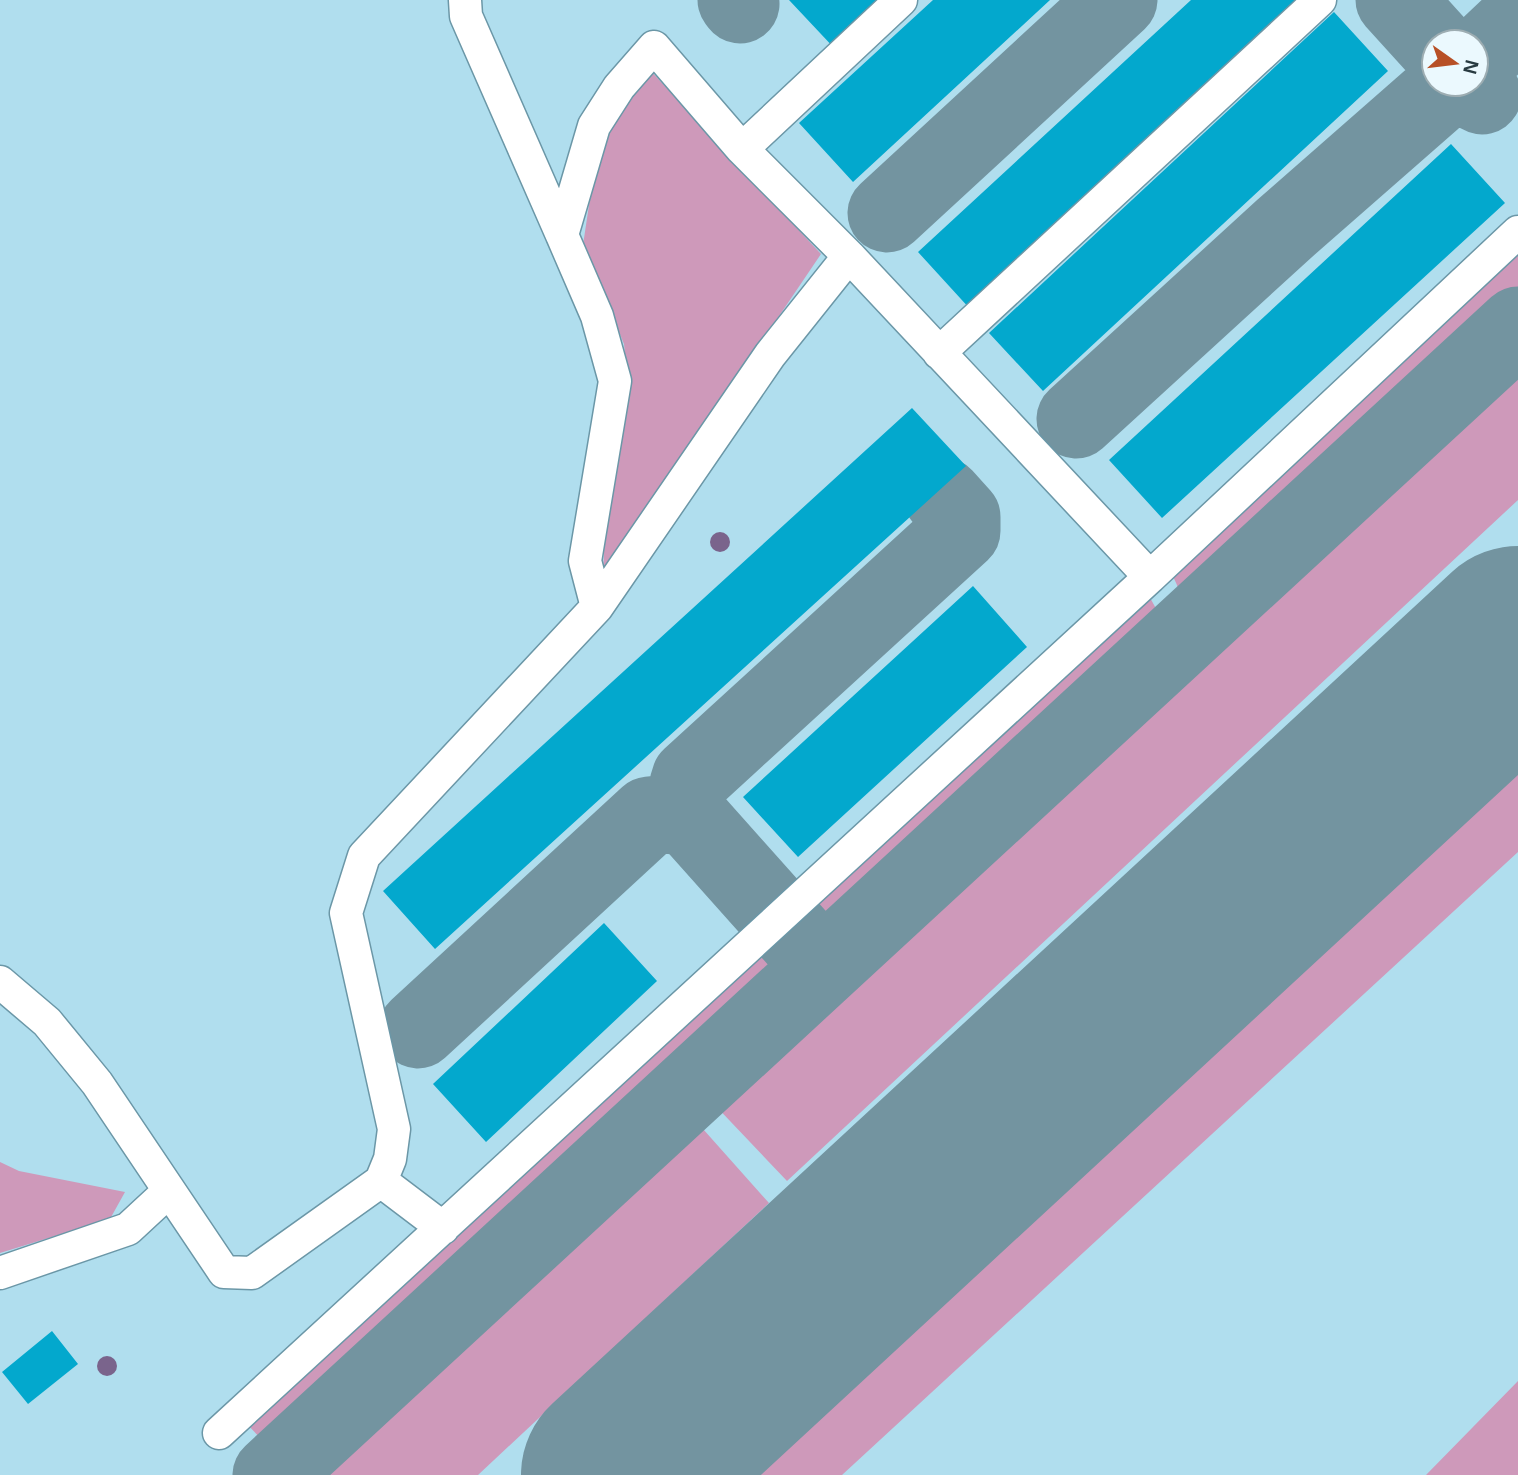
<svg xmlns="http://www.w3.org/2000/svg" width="1518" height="1475" font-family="Helvetica,sans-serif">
<rect width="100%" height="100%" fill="#b0deee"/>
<!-- green -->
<path fill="#ce99ba" d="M650,70L821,254L603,576L605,528L629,393L624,344L583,245L595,165L619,105Z
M1518,255V287L1250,536L1181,594L1172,574Z
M1518,362V500L787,1181L711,1101L1329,537Z
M1518,557V583L547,1475H521Z
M1148,594L1159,614L814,938L803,914Z
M1518,712V852L842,1475H698Z
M773,940L794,964L265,1443L246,1423Z
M695,1120L769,1203L478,1475H310Z
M0,1162L19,1171L125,1192L110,1219L0,1253Z
M1518,1381V1475H1426Z"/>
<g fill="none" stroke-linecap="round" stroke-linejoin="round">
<!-- taxiway -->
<path stroke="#7394a0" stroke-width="79" d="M737,0L740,4
M1395,0L1434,43
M1476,68L1480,56L1518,20
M887,213L1118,0
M1076,419L1284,229L1438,94C1455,86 1467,86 1482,95
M822,966L690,818C685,804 686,792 691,778L961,531V517L943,497
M418,1029L649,816L669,814L690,818
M272,1475L1518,326"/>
<!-- runway -->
<path stroke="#7394a0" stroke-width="194" d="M618,1475L1518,643"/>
</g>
<!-- building -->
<path fill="#03a8cd" d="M789,0H889L836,50Z
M933,0H1050L853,182L799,123Z
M1191,0H1307L971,310L918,252Z
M1334,12L1388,71L1043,391L989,333Z
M1451,144L1505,203L1162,518L1109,460Z
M912,408L966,466L435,949L383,891Z
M973,586L1027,647L798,857L743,797Z
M604,923L657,981L486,1142L433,1084Z
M52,1331L78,1364L28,1404L2,1372Z"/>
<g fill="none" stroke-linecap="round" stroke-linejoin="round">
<!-- minor casing -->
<g stroke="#6b97a7" stroke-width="35">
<path id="minor" d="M465,0L466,16L562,235
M939,353L1320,0
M1150,577L1518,232
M597,607L585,561L615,381L597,316L562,235L594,126L619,87L654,47L742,149
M0,982L47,1022L97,1083L224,1272L252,1273L381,1181L390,1159L394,1129L346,913L364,856L597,607L770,355L849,256
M381,1181L443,1228
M0,1273L128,1229L169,1191
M219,1433L1150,577L849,256L742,149L901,0"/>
</g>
<!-- minor -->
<use href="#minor" stroke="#fff" stroke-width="32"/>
</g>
<!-- trees -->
<g fill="#7a648c">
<circle cx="720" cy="542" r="10"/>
<circle cx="107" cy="1366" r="10"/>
</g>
<!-- north arrow -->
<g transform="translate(1455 63) rotate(104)"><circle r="33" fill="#ebf9fe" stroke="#9dadb2" stroke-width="2"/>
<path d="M0-5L12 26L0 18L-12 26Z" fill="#b75026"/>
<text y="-10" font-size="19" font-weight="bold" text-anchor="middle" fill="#283b41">N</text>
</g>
</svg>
